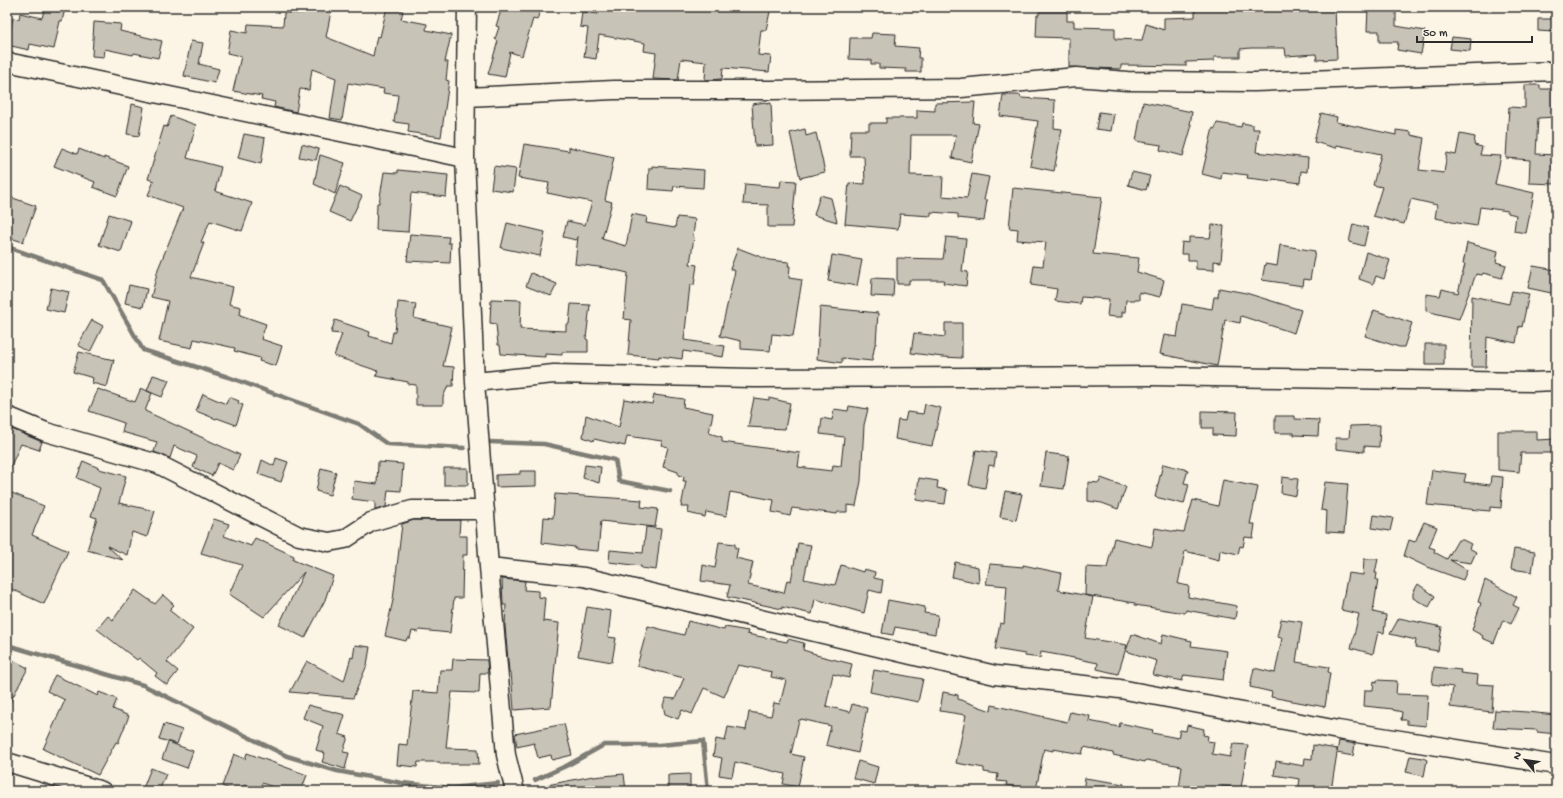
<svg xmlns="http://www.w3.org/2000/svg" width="1563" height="798" font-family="'Gochi Hand',sans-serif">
<rect width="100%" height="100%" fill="#fcf5e5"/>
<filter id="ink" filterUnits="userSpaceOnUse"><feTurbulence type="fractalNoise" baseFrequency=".025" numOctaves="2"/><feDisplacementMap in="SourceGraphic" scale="8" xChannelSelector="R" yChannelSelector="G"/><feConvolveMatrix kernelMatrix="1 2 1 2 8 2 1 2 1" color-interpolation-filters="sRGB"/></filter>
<g filter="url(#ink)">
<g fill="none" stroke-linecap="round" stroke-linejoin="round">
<!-- stream -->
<path stroke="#7d7b74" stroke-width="4.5" d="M7,247L103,280L143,350L228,377L359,424L387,444L464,448
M490,442L544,444L615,460L619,481L670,491
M7,645L143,685L287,756L337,771L402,783L452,788L498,783
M535,780L568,765L604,745H659L703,741L708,791"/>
</g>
<!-- building -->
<path fill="#c8c3b7" stroke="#2b2b2b" d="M45,7L65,9L62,21H60L54,49L30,44L29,50L7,45L13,18L19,19L20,13L42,18Z
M304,7H332L326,37L373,56L377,36L380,37L387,7L403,11L401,19L427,24L426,30L451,35L445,62H448L446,80L449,81L441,137L408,132L409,124L394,122L398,95L383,93L384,89L348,83L342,120L330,118L336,78L312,69L309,90L300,89L296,112L274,107L275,102L261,99L262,96L233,91L241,56L227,53L231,30L247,33L248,24L283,26L284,13H303Z
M502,7H541L537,20L533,19L522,56L510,52L505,77L488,74L498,41L495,39L499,27L496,26Z
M599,7H771L766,30H761L758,55L771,56L769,72L723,68L722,79L705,80L706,62L681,59L678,80L653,79L656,53L644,51L645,43L599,35L596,59L584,57L588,28L580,27L582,12L598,14Z
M1195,7H1243V10H1282V7H1335L1337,59L1317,60L1316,54L1286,56L1285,48H1251L1240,49V57H1214V61L1186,62V66L1121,65V69L1069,67V38L1036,37L1037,15H1039V12H1067V21H1074V27L1115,28V39L1142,40L1146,24L1164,30V18L1195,17Z
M1368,7H1396V26L1425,31L1421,54L1397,50L1398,42H1379V31H1367Z
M1538,19H1554L1553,32L1538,31Z
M94,22L121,24L120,31L162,41L158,58L134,53L133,55L105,49L104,57L92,56Z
M872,33L896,34L895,46L919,48L918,58H921V72H906V69L879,68V64H871V60L849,59L850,38H871Z
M1452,37L1471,39L1470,51L1450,49Z
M191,41L203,43L199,64L219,69L215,83L184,76Z
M1525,85H1540V89H1556V117L1538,118L1536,154L1556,155V184L1529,183L1530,160L1506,158L1509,107L1525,108Z
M1003,95H1020L1021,98L1055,100L1054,128L1062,129L1054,171L1030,166L1038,121L1000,116Z
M766,102V104L771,103L773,145L755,146L752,104Z
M975,102L973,123L979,124L971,162L952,158L956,135H911L910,175L943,176L942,196L967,198L972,174L989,177L984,200H987L984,221L958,218V214L931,212V216L900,214L898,229L845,224L849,183L865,184L864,156H850L851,130H869V123H886V118H917V110L935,111V103Z
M1143,102L1192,112L1190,125H1192L1183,156L1160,150L1161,145L1136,141Z
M132,104L144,107L139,136L127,134Z
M1099,112L1114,114L1111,131L1096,129Z
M1321,113L1337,117L1336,122L1396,135V130L1411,132V135L1424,138L1419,170L1444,173L1447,153L1456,155L1460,134L1475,137L1474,145L1482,147L1480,155L1501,156L1495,184L1534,193L1526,233L1514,231L1516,215L1508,213V211L1480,207L1477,226L1451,222V221L1435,218L1437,205L1411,199L1404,224L1373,216L1382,187L1373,185L1381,154L1337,145L1336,148L1314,142Z
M171,116L196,125L187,158L221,167L215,191L252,203L242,231L210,221L201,242L204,243L191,277L233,287L229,304L241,307L240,315L266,324L261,339L282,346L276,366L259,361L260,358L234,351L235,348L194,339L192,348L159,341L168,301L151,297L158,269L183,208L148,195L154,181L148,179L164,126L167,127Z
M1217,123L1241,127L1242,123L1253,125V129H1259L1256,152L1308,158L1307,172L1301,171L1300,183L1273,179V181L1247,178L1248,175L1222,172L1221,179L1202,174L1213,128L1215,129Z
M805,129L806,136L816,133L825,172L800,178L790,133Z
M244,134L265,138L261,164L238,158Z
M302,144L319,149L316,160L299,157Z
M524,144L569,151V147L614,157L605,200L612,202L602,239L626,246L632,214L647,217L646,223L675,228L677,217L695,219L693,237H694L690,264L697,265L694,285H690L684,340L725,346L723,357L683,351L682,359L659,356V358L628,355L631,320L624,319L628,273L606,268L575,264L578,236L576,240L563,237L567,221L585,225L592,202L547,193L549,183L518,178Z
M62,148L77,154L79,149L104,159V157L128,166L117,196L93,187L95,182L54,166Z
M320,155L345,163L335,194L314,184Z
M494,166L516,169L513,192L491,189Z
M652,166L704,170L703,188L674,186L673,191L648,189L649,168H652Z
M398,170L448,175L446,197L411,193L408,232L376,230L377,203H379L384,172L398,173Z
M1132,172L1150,176L1146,190L1128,185Z
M781,180L796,181L792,227H768V205L743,204L745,184L780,187Z
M340,186L362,196L350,221L329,212Z
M1013,188L1102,197L1093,254L1139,258L1137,272L1164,280L1160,297L1139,292V300H1126L1125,312H1122V317H1114L1107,316L1109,299L1081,297L1080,304L1055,301L1057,289L1031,285L1034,265L1043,266L1046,242L1017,240L1018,229L1009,228Z
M820,195L831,198L837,222L814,215Z
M7,196L36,206L23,242L7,237Z
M109,214L131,221L121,252L99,245Z
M507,223L545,232L540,256L501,248Z
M1353,224L1368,228L1364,246L1349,242Z
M1212,225L1224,226L1221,262L1214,261V270L1196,269V260H1188V254H1181L1182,242L1189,243V237L1210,238Z
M410,234L449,237L448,243H451L450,263L407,261Z
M946,237L966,239L962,271L968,272L966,286L943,283L944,280H909V284H897V258L943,259Z
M1467,243L1498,251L1496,262L1506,265L1502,278L1483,273L1482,275L1476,274L1459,319L1426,311V294L1440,296L1442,289L1458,293L1465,264H1463Z
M1280,245L1315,251L1310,280L1304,279L1303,286L1262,280L1265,264L1277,266Z
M738,248L769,260L789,262L788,266H790L789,278L802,280L793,336L772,334L770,351L741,349V341L720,336L735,271L730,269Z
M1366,252L1390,260L1384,279L1376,276L1373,284L1359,279Z
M832,255L862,260L857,286L828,281Z
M1533,266L1556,270V294L1528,288Z
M531,273L557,284L551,296L526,286Z
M872,278L894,279L893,297L871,296Z
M129,285L147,289L143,307L125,303Z
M51,288L69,292L64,313L46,309Z
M1219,288L1246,293L1301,310L1294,333L1241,316L1240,323L1225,320L1217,366L1160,354L1164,335L1177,337L1182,304L1212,309L1214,297H1218Z
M1512,291L1529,294L1522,327L1519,326L1516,343L1487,337L1486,367H1471L1472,296L1509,304Z
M491,299L521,300L520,329L566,331V324H569L571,304L590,305L586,339L588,340V352H562V355L545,354V357L501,354L500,345H498L496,324L490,323Z
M398,302L416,304L414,318L452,327L443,366L454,367L453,386H448L443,397V405H416V385L408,384V382L376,376L378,371L334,356L342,334L331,333L335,320L370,332L369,336L391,343L393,332H395Z
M820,307L878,313L876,344H875L872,361L842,358V363L817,359Z
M1374,310L1412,323L1404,347H1399L1365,336Z
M92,320L103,326L90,352L78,345Z
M945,323H962V358L943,357L911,353L914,333L945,337Z
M1425,344H1444V365H1425Z
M79,352L114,360L107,387L92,383L93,378L73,372Z
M153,375L169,380L162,397L147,391Z
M141,388L152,393L145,411L240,455L233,470L218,463L212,476L193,467L197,456L174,446L170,458L154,452L157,442L122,432L124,423L89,411L98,389L135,402Z
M203,394L226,404L229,397L239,401L238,403L243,405L236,425L217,418L216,419L196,411Z
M654,395L684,399L683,407L713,413L709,433L722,437V442L800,453L798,467L832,471L833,465L841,466L844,437L820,434L822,418L832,420L834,409L848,411L849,406L868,409L864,425L861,481L856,506L847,505V512H838L837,514L792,508L790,516L772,512L774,500L730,492L726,516L706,512L705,517L688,513L689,507H681L686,481H683L684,477L678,475V472L663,467L668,447L661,445L662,441L627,436L625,446L594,439L593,441L583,437L586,415L619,427L624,399L652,404Z
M754,398L769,400V398L790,403L785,429L748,427Z
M925,404L941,408L932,446L895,439L898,420L905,421L907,412L923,414Z
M1202,411L1237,412L1236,436L1213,435V428H1202Z
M1275,416H1295V419L1319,420L1318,436L1294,435V433H1275Z
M1380,425L1379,447L1364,446V452L1336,449V438H1349L1350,426Z
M7,427L42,442L39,450L21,444L7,474Z
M1498,431H1537V440L1556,439V453H1521L1519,472L1498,470Z
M976,450L996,453L994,466L989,465L985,488L969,485Z
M1046,453L1069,456L1064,489L1041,486Z
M276,458L288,462L281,482L258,474L262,460L274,466Z
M83,461L99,468V469L126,476L119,503L155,511L147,537L132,532L127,555L107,546L123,560L87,550L97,518L91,516L100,488L77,478Z
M378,462L403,464L401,491L388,490L386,507L375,510V502L352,499L354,481L377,484Z
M1163,464L1188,470L1184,483L1189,484L1184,504L1155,497Z
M585,465L601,467L599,483L583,478Z
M321,468L336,472L330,495L316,491Z
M444,468H468V485H444Z
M1432,470L1466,474L1464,482L1490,485L1491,476L1503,477L1501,508L1490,507V511L1427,505Z
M520,471H536V486L496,487V475L520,474Z
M1282,477L1298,479L1296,496L1281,493Z
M919,478L938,481L937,488L947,490L945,504L916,500Z
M1101,478L1126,487L1118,509L1102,503L1088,501V482L1099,483Z
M1223,480L1258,487L1250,524H1255L1253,538L1245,537L1243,547L1240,546L1238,554L1220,550L1219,560L1185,551L1178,584L1189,586L1188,597L1237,606L1235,619L1186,610L1185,613L1135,605V603L1085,595L1086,567L1107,568L1114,538L1152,547L1155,528L1176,532V531L1184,532L1193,500L1218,506Z
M1325,482L1348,484L1344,533L1326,532L1327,511L1321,510Z
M7,491L44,506L32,535L68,551L44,604L7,587Z
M1005,491L1022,494L1016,520L1000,517Z
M555,494L642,500L641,507L658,509L655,527L601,521L598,551L574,549L575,547L542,543L544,517L553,518Z
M1374,515L1393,518L1390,531L1372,528Z
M214,519L229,524L224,536L251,546L255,538L294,556L293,560L333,576L325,600L305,638L279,625L304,572L264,617L229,594L242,565L201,553Z
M414,520H460L459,536H467V555H463L462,598H454L450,633L419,630L418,632L412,631L410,638H407L406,641L385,636L393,600L402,524Z
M1424,522L1437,527L1429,547L1435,549L1434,552L1447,559L1458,540H1463L1471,544L1469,548L1476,552L1471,563L1450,560L1467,570L1463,580L1427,567L1404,556L1409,540L1415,542Z
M646,527L661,529L656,570L641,568V566L609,562L610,550L643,553Z
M719,542L735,544V548H738L736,558L753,562L748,585L784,593L787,580L791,581L798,543L811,545L804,579L835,585L841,565L863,572L864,569L875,572L874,578L883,580L881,593L869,590L864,613L815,599L812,614L782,607V609L727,597L730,585L701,581L703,565L715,568Z
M1514,549L1535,552L1532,572L1511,569Z
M1364,559H1378L1375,573H1377L1376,580H1378L1373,612L1386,615L1384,633L1378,632L1373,654L1351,648L1359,614L1341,610L1348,573L1363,575Z
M955,562L978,567L979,583L952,577Z
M990,564L1023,567V565L1061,573L1058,590L1093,597L1085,638L1127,645L1118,674L1097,669L1098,663L1064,656L1041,652L1040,658L1025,656V654L995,649L1000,623L1004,624L1007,586L986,584Z
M502,579L525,581L524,590L538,591V597L545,598L543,621L559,623L551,707L514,710L511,672H509L505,626L506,605H503Z
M1485,580L1517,597L1513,605L1519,608L1511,624L1503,620L1494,643L1482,638L1483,636L1472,630L1481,603L1478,602Z
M1418,584L1435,596L1429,607L1413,598V593Z
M135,590L155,604L163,595L174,605L169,610L193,629L167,662L178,671L167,685L155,676L157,673L139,658L137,660L97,629L108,616L113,620Z
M888,600L925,607L924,613L938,615L935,634L895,627L893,635L882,633Z
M587,607L611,611L608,637L616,638L612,662L578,656Z
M1399,618L1442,627L1438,651L1415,647L1416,640L1390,634Z
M1281,619L1302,622L1296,662L1329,667L1328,672L1330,673L1325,707L1271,697L1272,692L1250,687L1254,668L1275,673L1282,638L1277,637Z
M688,621L724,630L725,627L748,631L747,634L787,642L788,639L804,643L803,650L816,654V655L852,664L849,678L833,674L826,706L850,712L852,704L867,708L858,753L826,745L831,726L801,719V720H799L791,754L804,757L798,787L783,784L785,774L735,762L732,777L719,775L722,758L713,756L716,739L725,741L728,727L746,730L749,712L771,716L774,703L780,704L786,680L771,677L772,672L738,665L724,697L704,688L692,714L682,710L678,719L665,714L663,705L666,698L675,699L684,678L637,666L648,626L684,635Z
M1132,634L1161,644L1163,634L1192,641L1191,646L1227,651L1223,680L1184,675L1182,681L1153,675L1157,661L1126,651Z
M355,645L370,647L367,665L353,698L290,692L307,661L344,681L351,657L353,658Z
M7,657L28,668L7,708Z
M453,659L487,660L488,673H480L479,693L452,692L446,748L478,749L479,764H440V762H418L417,767L397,765L399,744L407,745L413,691L438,693L440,670H452Z
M1434,667L1461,670L1460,673L1478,675L1477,684L1494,685L1492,712L1450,707L1453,687L1432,684Z
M874,670L923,679L918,702L870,692Z
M55,675L98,696L99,692L117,699L113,709L129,716L118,743L116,742L98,775L43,749L65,700L47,691Z
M1377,680L1397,681L1396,694L1428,695L1426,726L1407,724V720H1401L1402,712L1393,710V709L1364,706L1365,690H1373L1374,681L1377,682Z
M943,692L958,695V699L991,711L992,705L1067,722L1070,712L1090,716L1089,721L1119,727L1120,723L1153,730L1152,733L1178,738L1180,730L1186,731L1187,725L1204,729L1203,735L1208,736L1207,741L1214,742L1212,754L1230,757L1233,744L1248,745L1241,788L1222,786V791H1192L1179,789L1182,766L1146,760L1145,762L1113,755V753L1084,747L1082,754L1053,749V751L1044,749L1036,790L1006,785L1007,782L997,781L998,774L984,772V768L956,763L966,715L940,711Z
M308,705L345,715L339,734L348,737L343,752L349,753L345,769L322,762L325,753L316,750L323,726L303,718Z
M1495,710L1527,712L1556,715V734L1537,732V730L1493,728Z
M164,724L182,730L177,744L159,739Z
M564,724L572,755L552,760L551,755L538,758L534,743L517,747L515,734Z
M1339,741L1355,744L1353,756L1337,753L1331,791H1298L1300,779L1274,775L1276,761L1304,766L1305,758L1312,759L1313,745L1337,749V752Z
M168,742L193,751L187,768L162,759Z
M247,753L307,775L301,791H284L262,783L260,790L244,785L242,791H234L222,786L234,754L245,759Z
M1410,756L1423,758L1427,760L1424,776L1406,772Z
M858,761L878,767L874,784L853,778Z
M151,768L166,774L159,791H142Z
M624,774L626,791H547V785L593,776V777Z
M690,774V791H668V775Z
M1085,778L1124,784L1123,791H1083Z"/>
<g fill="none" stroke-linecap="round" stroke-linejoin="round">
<!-- minor casing -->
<g stroke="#2b2b2b" stroke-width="21">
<path id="minor" d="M467,7L465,158L475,382L489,567L506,755L515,791
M7,62L465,158
M467,97L614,90H770L961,88L1076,77L1127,81L1254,82L1556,71
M475,382L554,374L753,378L1150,376L1532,382L1556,381
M7,416L46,432L158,464L299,536L329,542L345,539L371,522L412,510H485
M489,567L584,577L995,675L1120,689L1338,730L1556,765
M7,762L102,791"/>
</g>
<!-- minor -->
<use href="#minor" stroke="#fcf5e5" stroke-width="18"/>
</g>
</g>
<!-- margin -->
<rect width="1563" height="798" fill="none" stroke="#fcf5e5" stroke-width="24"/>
<rect x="12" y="12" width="1539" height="774" fill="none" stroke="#2b2b2b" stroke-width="1.5" filter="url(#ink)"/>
<!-- north arrow -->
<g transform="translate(1525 760) rotate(299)" stroke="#fcf5e5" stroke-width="3" paint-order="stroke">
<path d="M0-3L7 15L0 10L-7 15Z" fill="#2b2b2b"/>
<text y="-6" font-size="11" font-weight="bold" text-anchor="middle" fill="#2b2b2b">N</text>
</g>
<!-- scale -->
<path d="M1417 36v6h115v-6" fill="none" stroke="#2b2b2b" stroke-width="2"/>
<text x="1423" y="36" font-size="12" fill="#2b2b2b" stroke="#fcf5e5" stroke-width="3" paint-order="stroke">50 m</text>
</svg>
